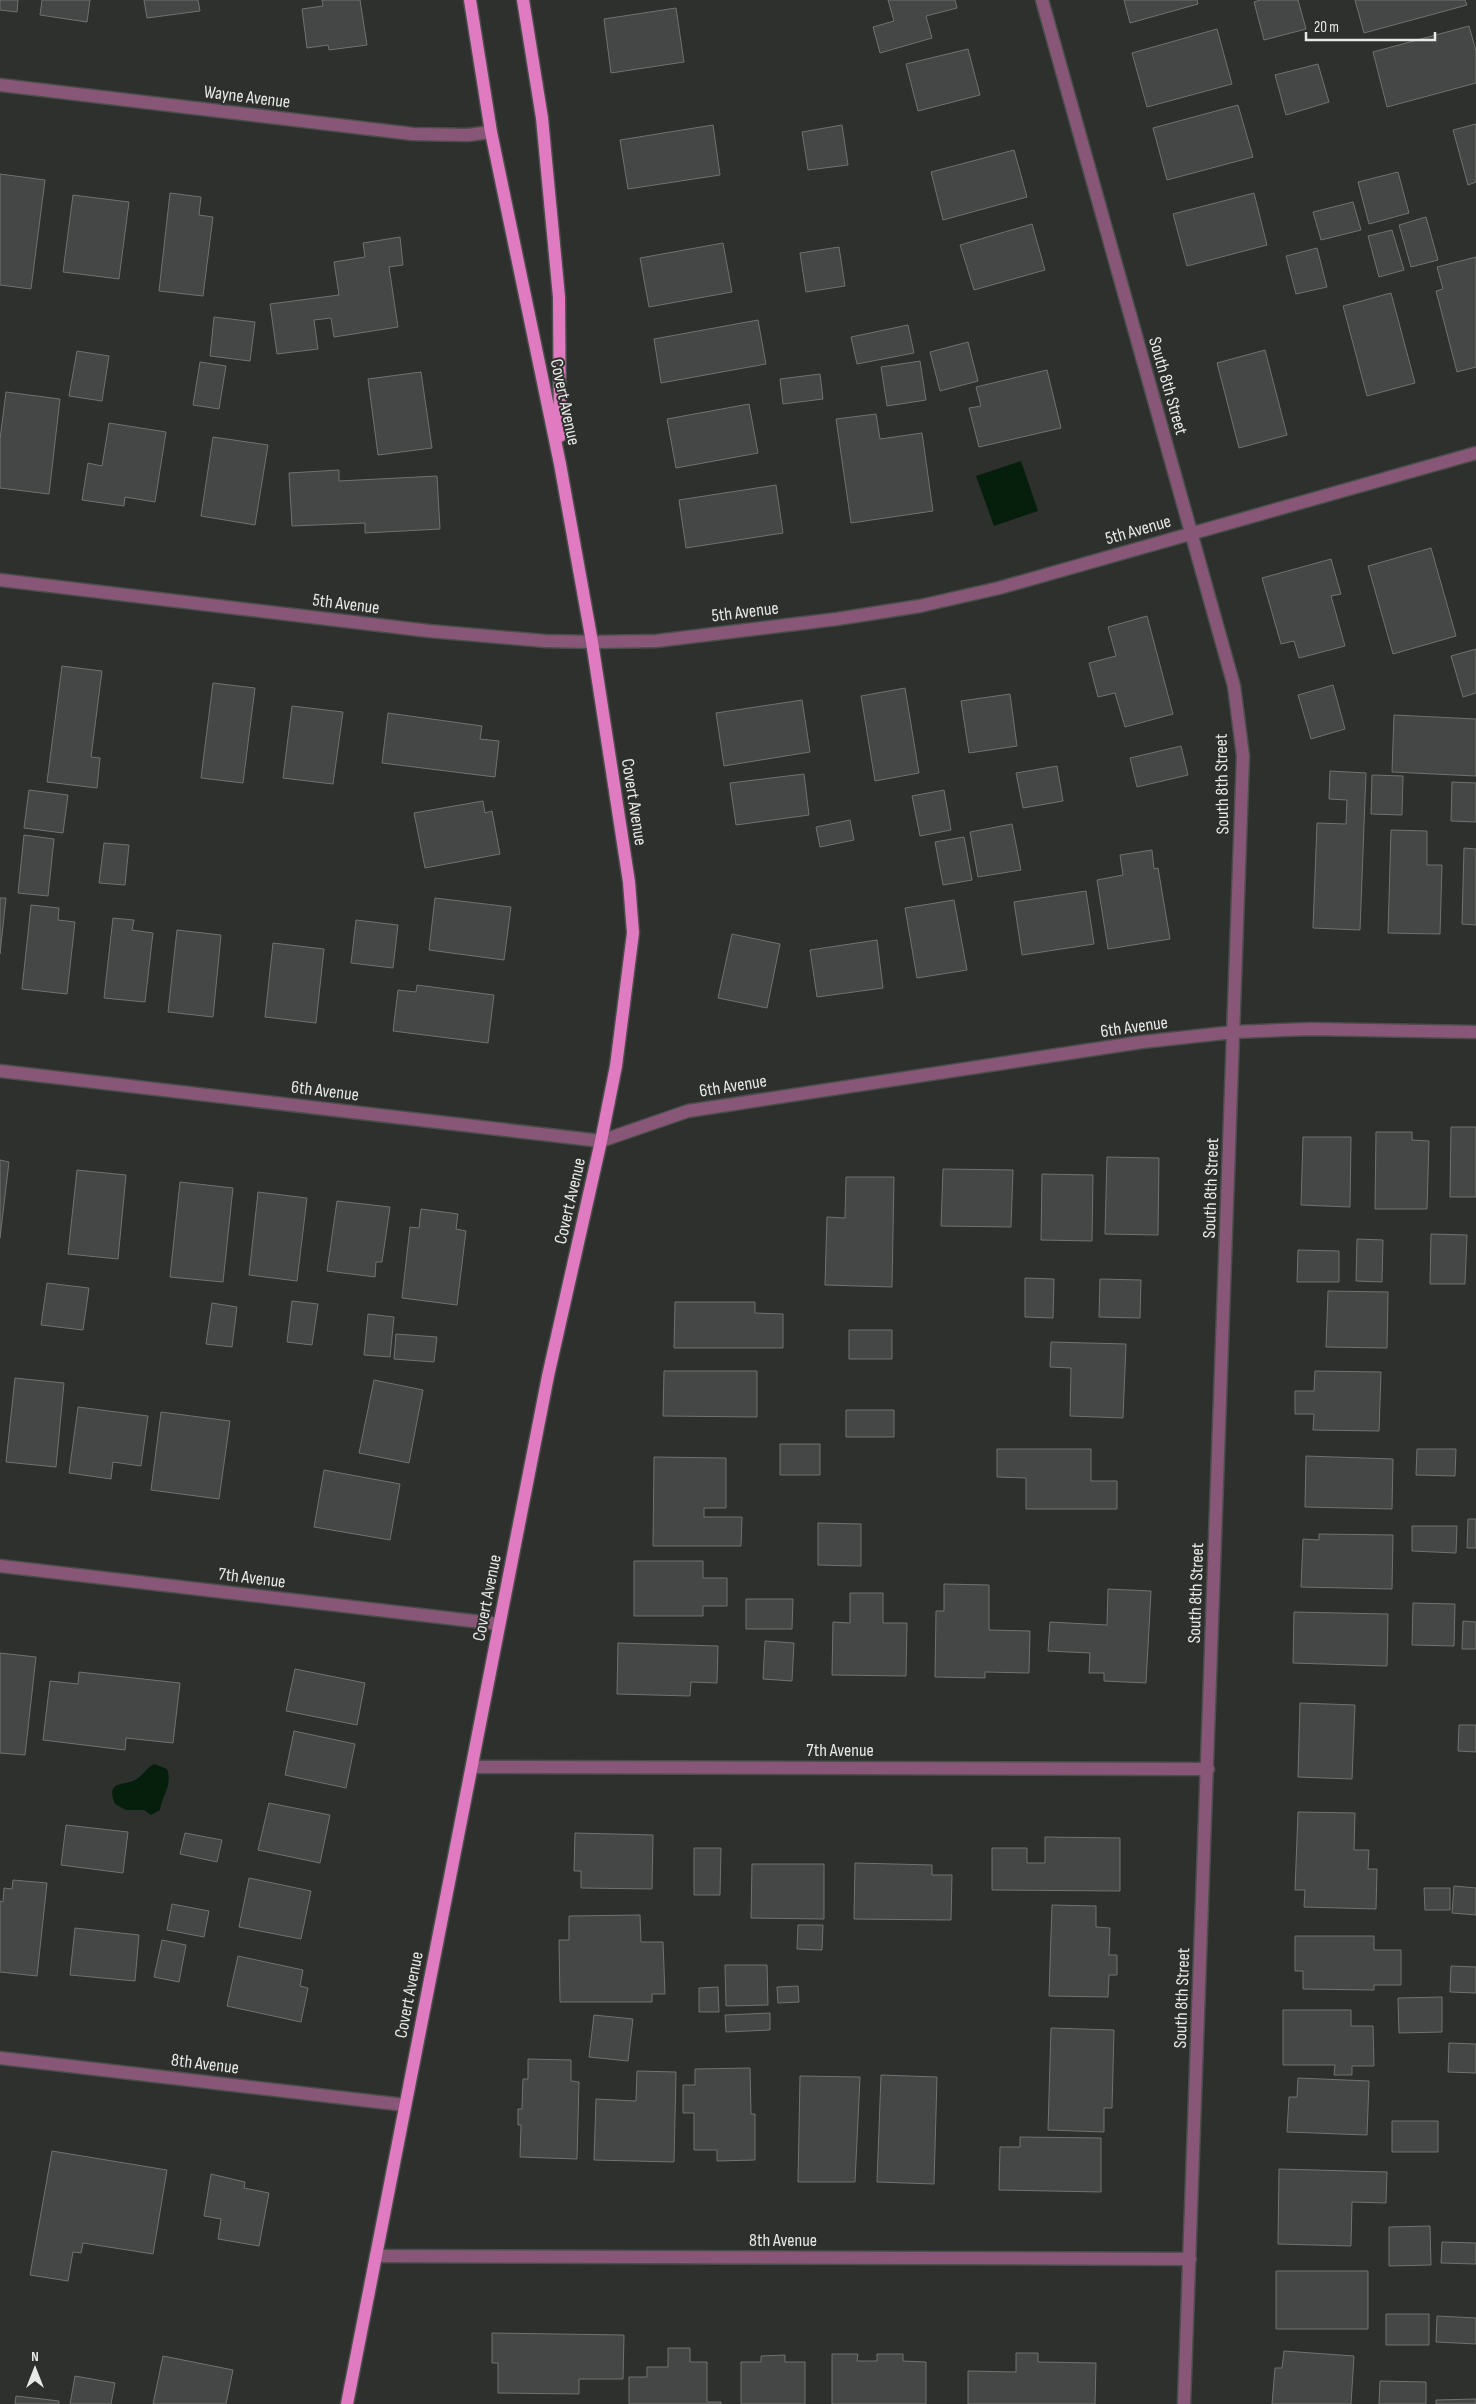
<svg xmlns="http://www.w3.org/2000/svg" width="1476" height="2404" font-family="'Sofia Sans Condensed',sans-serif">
<rect width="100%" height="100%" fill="#2d302d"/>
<!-- water -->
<path fill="#061f0c" d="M1021,461L1038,511L994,526L976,476Z
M154,1764L167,1769C173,1785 162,1795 160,1810L151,1815L144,1810H126L115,1804C105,1780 124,1786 135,1780C143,1776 146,1768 154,1764Z"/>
<!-- building -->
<path fill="#444745" stroke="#6f726f" d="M0,0H18L17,12L0,10Z
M42,0H90L87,22L40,15Z
M144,0H198L200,11L147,18Z
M322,0H360L367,45L329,50L328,45L307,48L302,9L323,6Z
M888,0H955L957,8L926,16L932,38L880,53L873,27L894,21Z
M1124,0H1197L1198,4L1130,23Z
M1260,0H1298L1306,29L1264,40L1254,2Z
M1355,0H1465L1467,5L1364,33Z
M676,8L684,62L611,73L604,19Z
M1469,26L1476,51V83L1387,107L1373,52Z
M1217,29L1232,84L1147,107L1132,53Z
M968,49L980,95L918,111L906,64Z
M1318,64L1329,102L1286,115L1275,75Z
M1238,105L1253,157L1167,180L1153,128Z
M1476,124V182L1468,185L1453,130Z
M713,125L720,175L628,189L620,140Z
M842,125L848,165L808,170L802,132Z
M1014,150L1027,197L943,220L931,172Z
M1398,172L1409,213L1369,224L1358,182Z
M0,174L45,180L31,289L0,285Z
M170,193L201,197L199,215L213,217L203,296L159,291Z
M1254,193L1267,245L1187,266L1173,214Z
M73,195L129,202L119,279L63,272Z
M1353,202L1361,230L1321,240L1313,212Z
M1426,217L1438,260L1411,267L1399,225Z
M1032,224L1045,270L974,290L960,245Z
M1392,230L1404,270L1379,277L1368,236Z
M400,237L403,265L389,267L398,327L334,337L331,318L314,320L318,349L277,354L270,304L339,295L334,262L365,257L363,243Z
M723,243L732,292L649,307L640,258Z
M839,247L845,286L806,292L800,253Z
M1317,248L1327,287L1296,294L1286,256Z
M1476,257V367L1457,372L1436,291L1443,289L1437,267Z
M1391,293L1415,383L1367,396L1343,306Z
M214,317L255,322L250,361L210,356Z
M758,320L766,364L661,383L654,339Z
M908,325L914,353L857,364L851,337Z
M968,342L978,381L940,391L930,352Z
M1265,350L1287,435L1239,448L1217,363Z
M77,351L109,356L102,401L69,396Z
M920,361L926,400L887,406L881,367Z
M200,362L226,366L219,409L193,405Z
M1047,370L1061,428L979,447L969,408L981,406L976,387Z
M421,372L432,448L378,455L368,379Z
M820,374L823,399L783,404L780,379Z
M6,392L60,399L49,494L0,488V439Z
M749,404L758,453L676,468L667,419Z
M876,414L880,439L922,433L933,511L851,523L836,419Z
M109,423L166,432L155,502L125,497L124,506L82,500L88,463L102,466Z
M213,437L268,445L255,525L201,516Z
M339,470V481L437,476L440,529L365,533V523L292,526L289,473Z
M776,485L783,533L686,548L679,500Z
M1431,548L1456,636L1393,654L1368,566Z
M1331,559L1341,594L1331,596L1345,646L1299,658L1294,641L1281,644L1262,578Z
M1147,616L1173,714L1125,727L1115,693L1098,697L1089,663L1116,656L1108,627Z
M1476,649V693L1463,697L1451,656Z
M62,666L102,671L91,757L100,758L97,788L47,782Z
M213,683L255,688L243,783L201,778Z
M1333,685L1345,729L1311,739L1298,695Z
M905,688L919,773L875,781L861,696Z
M1010,694L1017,746L969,753L961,701Z
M802,700L810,752L724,766L716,713Z
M292,706L343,712L333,784L283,778Z
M388,713L482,726L480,739L499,741L495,777L382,763Z
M1394,715L1476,719V776L1392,772Z
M1181,746L1188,775L1137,787L1130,758Z
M1057,766L1063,801L1023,808L1016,773Z
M1330,771L1366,773L1360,930L1313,928L1317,823L1346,824L1347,800L1329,799Z
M804,774L809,815L736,825L730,783Z
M1372,775L1403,776L1402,815L1371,814Z
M1452,782L1476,783V822L1451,821Z
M29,790L68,795L63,833L24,828Z
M944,790L951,830L920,836L912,796Z
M483,801L485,813L492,811L500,854L425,868L414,813Z
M850,820L854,840L820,847L816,827Z
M1012,824L1021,870L978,877L970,832Z
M1391,830L1427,831V865H1442L1440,934L1388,933Z
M24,835L54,839L48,896L18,893Z
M964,837L972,880L943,885L935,842Z
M104,843L129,845L125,885L99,883Z
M1464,848L1476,849V925L1462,924Z
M1152,850L1154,869L1158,868L1170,939L1108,949L1097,880L1123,875L1120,855Z
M1086,891L1094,944L1022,955L1014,902Z
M0,898H6L0,954Z
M435,898L511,907L504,960L429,950Z
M954,900L967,970L917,978L905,908Z
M31,905L59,908L58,920L75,922L67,994L22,989Z
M113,918L134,920L132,930L153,933L145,1002L104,998Z
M356,920L398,925L393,968L351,963Z
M177,930L221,935L213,1017L168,1012Z
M732,934L780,944L767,1008L718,998Z
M877,940L883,988L817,997L810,950Z
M273,943L324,949L316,1023L265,1017Z
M417,985L494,995L488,1043L393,1031L398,990L416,992Z
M1451,1127H1476V1197H1450Z
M1376,1132H1412V1140L1429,1141L1427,1209H1375Z
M1303,1137H1351L1350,1207L1301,1205Z
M1107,1157L1159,1158L1158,1235L1105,1234Z
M0,1160L9,1162L0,1238Z
M943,1169L1013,1170L1011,1227L941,1226Z
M77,1170L126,1175L118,1259L68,1254Z
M1042,1174L1093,1175L1092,1241L1041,1240Z
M846,1177H894L892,1287L825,1285L827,1217L845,1218Z
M180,1182L233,1188L223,1282L170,1277Z
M258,1192L307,1198L297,1281L249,1275Z
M337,1201L390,1207L382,1262H376L375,1277L327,1271Z
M421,1209L458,1214L456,1229L466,1231L457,1305L402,1298L410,1227L419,1228Z
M1431,1234L1467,1235L1465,1284H1430Z
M1357,1239L1383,1240L1382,1282L1356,1281Z
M1298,1250L1339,1251V1282H1297Z
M1025,1278L1054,1279L1053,1318L1025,1317Z
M1100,1279L1141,1280L1140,1318L1099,1317Z
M47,1283L89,1288L83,1330L41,1325Z
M1328,1291L1388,1292L1387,1348L1326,1347Z
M292,1301L318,1304L312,1345L287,1342Z
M675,1302H755V1313L783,1314V1348H674Z
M212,1303L237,1307L232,1347L206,1344Z
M368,1314L394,1317L390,1357L364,1355Z
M849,1330H892V1359H849Z
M396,1334L437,1337L434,1362L394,1359Z
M1051,1342L1126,1344L1123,1418L1070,1416L1071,1368L1050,1367Z
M664,1371H757V1417L663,1416Z
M1315,1371L1381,1372L1379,1431L1313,1430L1314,1414H1295V1391H1314Z
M15,1378L64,1383L56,1467L6,1462Z
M374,1380L423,1390L409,1463L359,1453Z
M78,1407L148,1416L141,1466L113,1462L111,1479L69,1473Z
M846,1410H894V1437H846Z
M161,1412L230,1421L219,1499L151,1490Z
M780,1444H820V1475H780Z
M997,1449H1091V1481H1117V1509H1026V1478L997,1477Z
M1417,1449H1456L1455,1476L1416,1475Z
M1306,1456L1393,1459L1392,1509L1305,1507Z
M654,1457L726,1458V1508H704V1517H742L741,1546H653Z
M324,1470L400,1484L390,1540L314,1527Z
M1468,1519H1476V1548H1467Z
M818,1523L861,1524V1566L818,1565Z
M1412,1526H1457L1456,1553L1412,1551Z
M1319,1534L1393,1535L1392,1589L1301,1587L1303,1539L1319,1540Z
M634,1561H703V1578H727V1606H703V1616H634Z
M944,1584L989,1585V1630L1030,1631L1029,1673L985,1672V1678L935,1677L936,1611H944Z
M1108,1589L1151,1591L1146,1683L1104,1681V1673H1089L1090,1653L1048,1651L1050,1622L1107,1625Z
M850,1593H883V1623H907L906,1676L832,1675L833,1622L850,1623Z
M746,1599H793L792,1629H746Z
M1413,1603L1455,1604L1454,1646L1412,1645Z
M1294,1612L1388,1614L1387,1666L1293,1663Z
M1463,1621L1476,1622V1649H1462Z
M765,1641L794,1643L792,1681L763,1679Z
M618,1643L718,1646L717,1683L691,1682L690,1696L617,1694Z
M0,1653L36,1657L25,1755L0,1753Z
M295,1669L365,1683L357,1725L286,1711Z
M79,1672L180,1683L173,1743L126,1738L125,1750L43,1740L50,1681L78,1684Z
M1300,1703L1355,1705L1352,1779L1298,1777Z
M1459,1725H1476V1752L1458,1751Z
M294,1731L355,1744L346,1788L285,1775Z
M269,1803L330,1815L320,1863L258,1850Z
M1298,1812L1355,1813L1354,1850H1369L1368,1869H1377L1376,1909L1304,1907L1305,1890H1295Z
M66,1825L128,1832L123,1873L61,1865Z
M185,1833L222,1840L217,1862L180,1854Z
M575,1833L653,1835L652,1889L581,1888V1871H574Z
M1045,1837L1120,1838V1891L992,1890V1848H1027V1863H1045Z
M694,1848H721L720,1895H694Z
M855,1863L932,1865V1875H952L951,1920L854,1919Z
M752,1864H824V1919L751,1918Z
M249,1878L311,1891L301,1939L239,1927Z
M13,1880L47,1883L37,1976L0,1972V1901L3,1902L4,1888L12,1889Z
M1454,1886L1476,1888V1915L1452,1913Z
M1424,1888H1450V1910H1425Z
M172,1904L209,1911L204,1937L167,1930Z
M1052,1905L1096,1906V1927L1110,1928L1109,1955H1117V1975H1109L1108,1997L1049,1996Z
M640,1915L641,1942H663L665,1994H652V2002H560L559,1940H569V1916Z
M798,1925H823L822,1950L797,1949Z
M75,1928L139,1935L135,1981L70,1975Z
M1295,1936H1374V1950H1401V1985H1374V1990L1303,1989V1971H1295Z
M162,1940L186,1945L179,1982L154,1977Z
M238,1956L303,1970L300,1986L308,1988L301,2022L227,2006Z
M725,1965H767L768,2005L726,2006Z
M1451,1966L1476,1967V1993L1450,1992Z
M798,1986L799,2002L778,2003L777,1987Z
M718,1987L719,2012H699V1988Z
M1442,1997V2032L1399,2033L1398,1998Z
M1283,2010H1351V2026H1373L1374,2066H1352V2075H1334L1335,2065H1283Z
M770,2013V2030L726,2032L725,2015Z
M594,2015L633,2019L628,2061L589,2057Z
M1051,2028L1114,2030L1112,2108H1104V2132L1048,2130Z
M1449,2043L1476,2044V2073L1448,2072Z
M528,2059L571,2060V2081L579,2082L577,2159L520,2157L521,2125H518V2109H522L523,2079H528Z
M750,2068L751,2114H755V2160L717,2161V2150H694V2113H683V2085H695V2069Z
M637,2071L676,2072L674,2162L594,2160L596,2099L636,2101Z
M881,2075L937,2077L934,2184L877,2182Z
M800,2076L860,2077L855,2182H798Z
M1298,2078L1369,2081L1367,2135L1287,2132L1289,2097H1297Z
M1392,2121H1438V2152H1392Z
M1020,2137L1101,2138V2192L999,2190L1000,2147H1020Z
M52,2151L167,2170L153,2254L83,2243L81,2253L73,2252L68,2281L30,2275Z
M1279,2169L1387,2172L1386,2203L1352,2202L1351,2246L1278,2244Z
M211,2174L245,2182L244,2188L269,2193L259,2246L218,2239L221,2219L204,2216Z
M1430,2226L1431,2265L1389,2266V2227Z
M1442,2242L1476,2243V2264L1441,2263Z
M1276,2271H1368V2329H1276Z
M1386,2314H1429V2345H1386Z
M1437,2316L1476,2318V2344L1436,2342Z
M492,2333L624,2335L623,2379H579V2394L498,2393V2363H492Z
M668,2348H690V2362H707V2402H721V2404H629V2377H647V2367H668Z
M1284,2351L1354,2356L1351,2404H1272L1275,2368H1282Z
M1016,2353H1038V2362L1096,2363L1095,2404H968V2371L1016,2372Z
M832,2354H858L857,2361H877V2354H903V2361L926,2362V2404H832Z
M785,2355V2362H805V2404H741V2362H761V2356Z
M163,2356L233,2370L226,2404H153Z
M75,2376L115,2383L111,2404H70Z
M1380,2381L1426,2382V2404H1379Z
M16,2396L59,2401V2404H15Z
M1476,2399V2404H1436V2400Z"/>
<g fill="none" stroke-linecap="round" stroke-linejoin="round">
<!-- minor casing -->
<g stroke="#4b4e4b" stroke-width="15">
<path id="minor" d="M1042,0L1234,686L1243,756L1184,2404
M0,85L413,134L468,135L491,132
M0,580L429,631L545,641L592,642L656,641L837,619L920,606L999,588L1476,453
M0,1071L601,1141L688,1111L1142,1042L1234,1032L1310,1029L1476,1032
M0,1566L499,1624
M472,1767L1208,1769
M0,2058L405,2105
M376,2256L1190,2259"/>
</g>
<!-- major casing -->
<g stroke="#4b4e4b" stroke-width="15">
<path id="major" d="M523,0L542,118L559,297L560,436
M347,2404L548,1376L601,1141L616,1066L633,933L629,882L592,642L560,464L491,132L470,0"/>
</g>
<!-- minor -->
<use href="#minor" stroke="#885778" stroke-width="12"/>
<!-- major -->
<use href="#major" stroke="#e07bc1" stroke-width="12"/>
</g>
<g text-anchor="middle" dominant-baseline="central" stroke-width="4" stroke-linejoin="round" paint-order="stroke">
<!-- street labels -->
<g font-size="18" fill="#e8eae8" stroke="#2d302d">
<text transform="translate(247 97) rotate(7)">Wayne Avenue</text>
<text transform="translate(1168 386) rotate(74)">South 8th Street</text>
<text transform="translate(565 402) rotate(78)">Covert Avenue</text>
<text transform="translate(1138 530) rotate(-16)">5th Avenue</text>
<text transform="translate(346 604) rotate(7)">5th Avenue</text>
<text transform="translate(745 612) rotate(-7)">5th Avenue</text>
<text transform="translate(1222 784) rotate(-91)">South 8th Street</text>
<text transform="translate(634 802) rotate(81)">Covert Avenue</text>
<text transform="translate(1134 1027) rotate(-8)">6th Avenue</text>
<text transform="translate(733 1086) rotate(-9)">6th Avenue</text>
<text transform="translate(325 1091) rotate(7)">6th Avenue</text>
<text transform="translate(1211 1188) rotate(-88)">South 8th Street</text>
<text transform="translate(570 1201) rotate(-77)">Covert Avenue</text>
<text transform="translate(252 1578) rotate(7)">7th Avenue</text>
<text transform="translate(1196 1593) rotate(-88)">South 8th Street</text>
<text transform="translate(487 1598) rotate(-79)">Covert Avenue</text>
<text x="840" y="1750">7th Avenue</text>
<text transform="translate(409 1995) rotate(-79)">Covert Avenue</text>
<text transform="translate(1182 1998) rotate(-88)">South 8th Street</text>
<text transform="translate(205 2064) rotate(7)">8th Avenue</text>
<text x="783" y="2240">8th Avenue</text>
</g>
</g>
<!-- north arrow -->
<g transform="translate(35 2369)" stroke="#2d302d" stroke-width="4" paint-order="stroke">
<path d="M0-4L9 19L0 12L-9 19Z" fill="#e8eae8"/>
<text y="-8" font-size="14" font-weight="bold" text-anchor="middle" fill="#e8eae8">N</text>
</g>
<!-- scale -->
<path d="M1306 32v8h129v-8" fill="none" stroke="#e8eae8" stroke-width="2.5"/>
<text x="1314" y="32" font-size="15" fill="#e8eae8" stroke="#2d302d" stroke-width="4" paint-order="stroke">20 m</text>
</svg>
